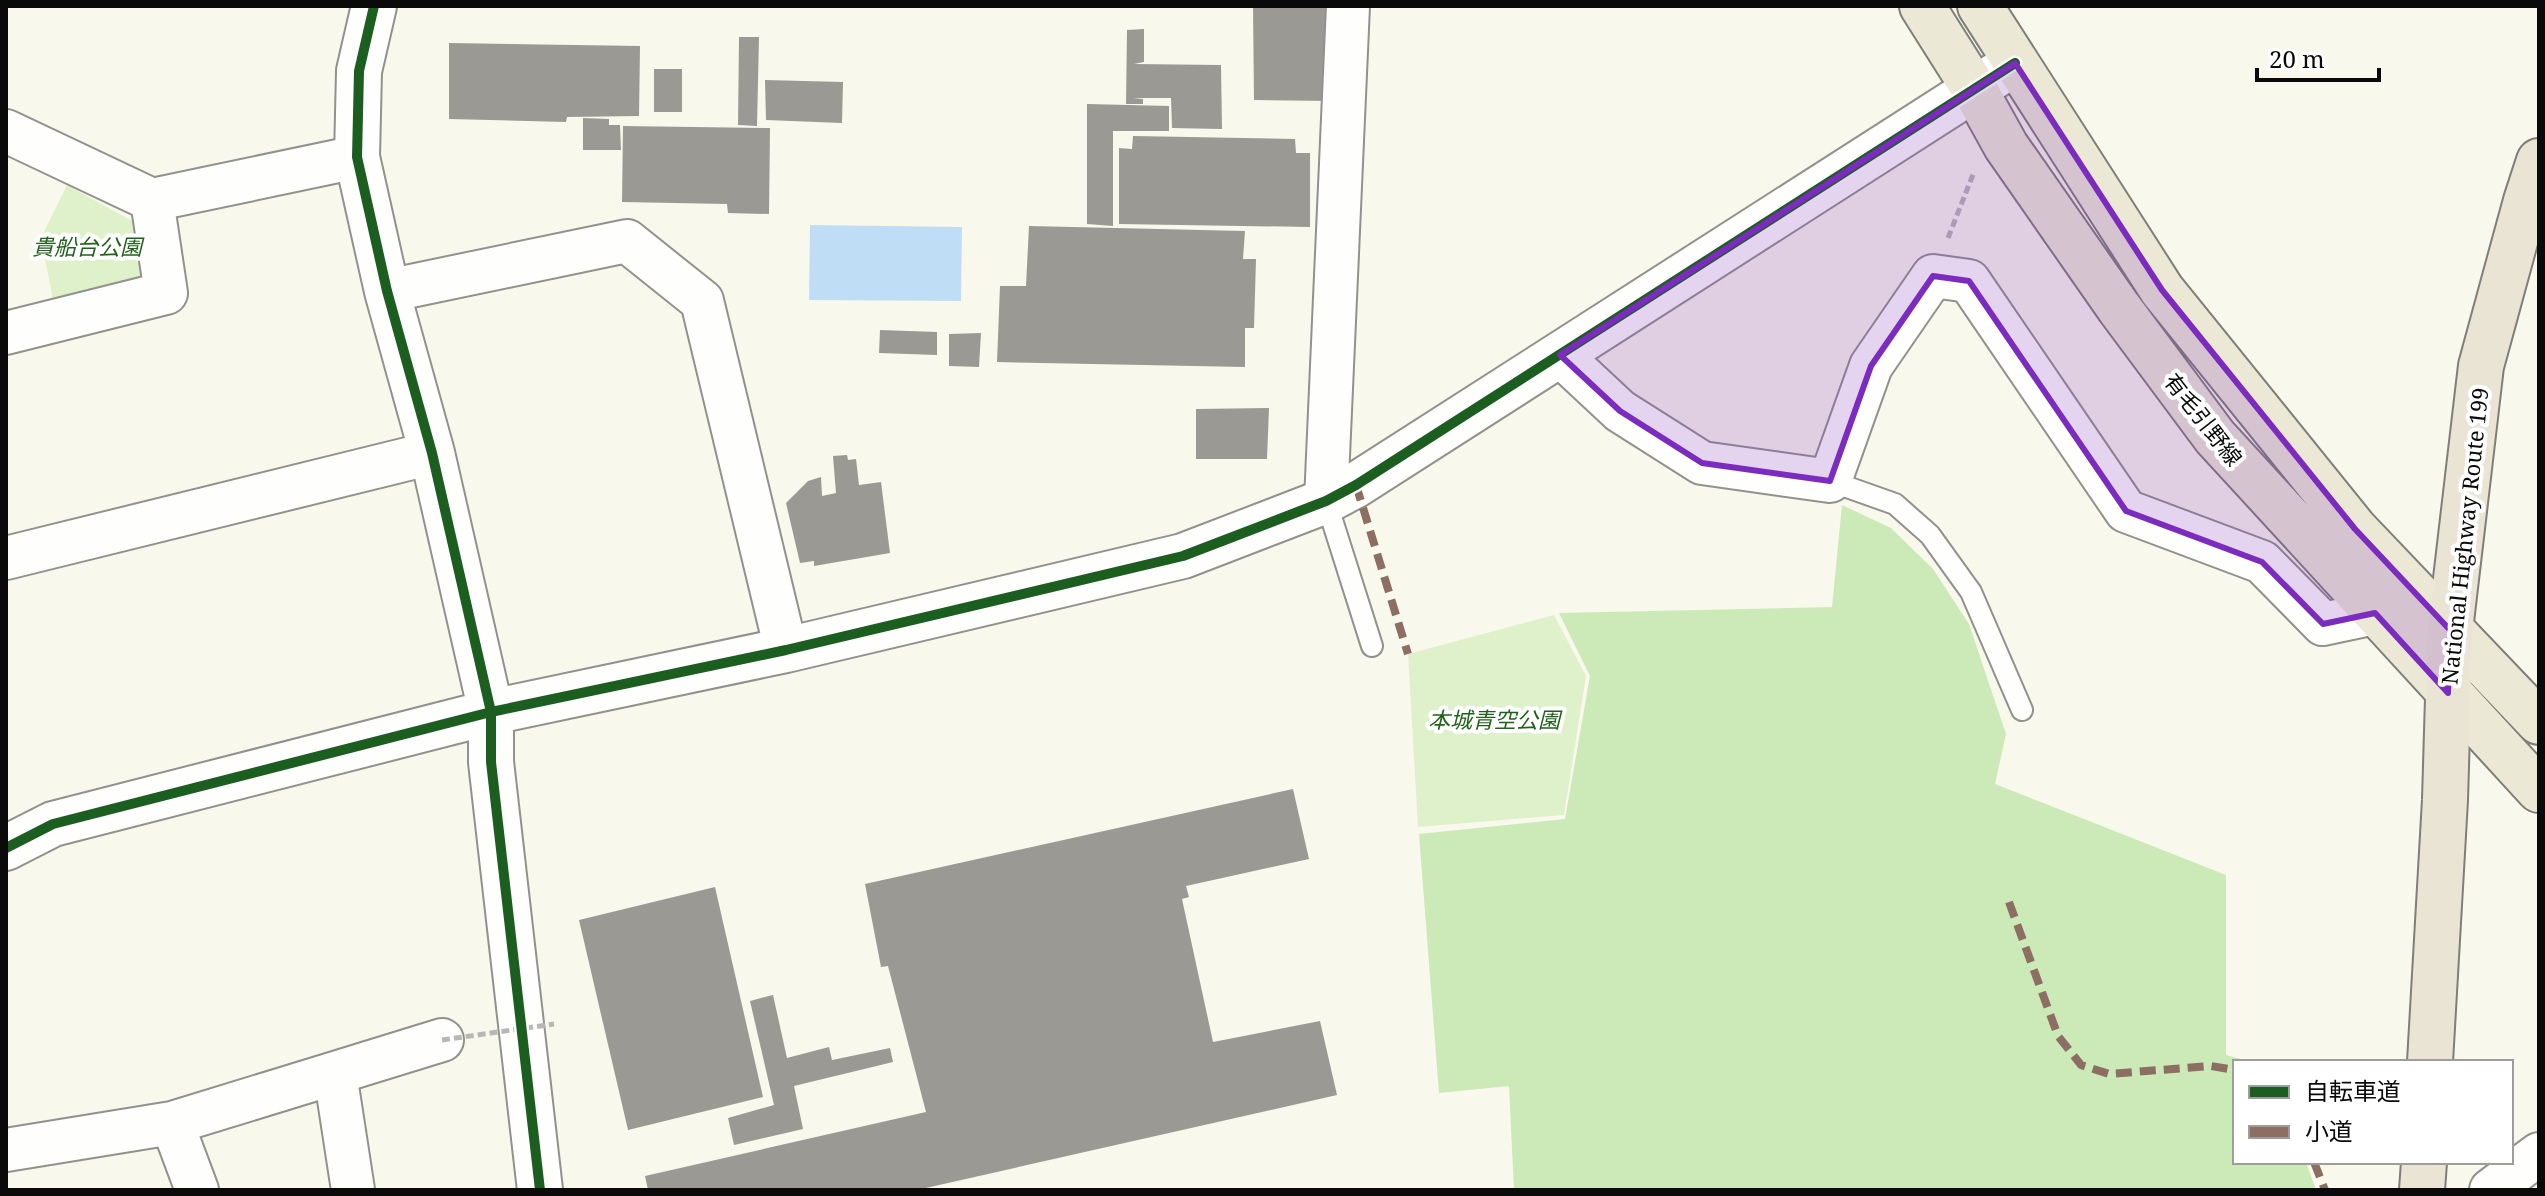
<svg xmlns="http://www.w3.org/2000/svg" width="2545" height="1196" font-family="'Noto Serif','Noto Sans JP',serif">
<rect width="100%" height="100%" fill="#f9f8ec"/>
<!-- green -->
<path fill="#def1ca" d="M67,185L134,222L150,263L140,281L53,299L41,238Z
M1554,615L1586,676L1564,815L1418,827L1408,654Z"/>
<!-- forest -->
<path fill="#cce9b8" d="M1842,505L1891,528L1933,569L1969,624L2006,734L1995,784L2226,875V1055L2251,1062H2235V1162H2306L2316,1190H1514L1509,1086L1439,1093L1419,834L1565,819L1590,676L1559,613L1832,607Z"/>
<!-- water -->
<path fill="#c0ddf6" d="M810,225L962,227L961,301L809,300Z"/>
<!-- building -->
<path fill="#9b9993" d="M1253,6H1326V37L1332,101L1254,100Z
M1144,29V62L1134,64L1221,65L1222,129L1172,128L1171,98H1133L1143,99V104H1126L1127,30Z
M739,37H759L757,126L738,125Z
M449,43L640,46L639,116L567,117L566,122L449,119Z
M654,69H682V112H654Z
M765,80L843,82L842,123L766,120Z
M1087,104L1169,106V131H1113V226L1087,224Z
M583,118L609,119V125H620L621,150H583Z
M623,126L770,128L769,214L728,213L727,204L622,202Z
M1133,136L1295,139L1296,153H1310V227L1119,224V148L1132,149Z
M1029,226L1245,231L1243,259H1256L1254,328H1245V367L997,362L1000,286H1026Z
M880,330L937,332V355L879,353Z
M981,333L979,367L949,366V334Z
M1269,408L1267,459H1196V409Z
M847,455L848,460L856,459L859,485L881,482L890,553L814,566V561L800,563L786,503L808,481L821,477L822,496L836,493L833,456Z
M1293,789L1309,859L1186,886L1189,897L1182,899L1213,1042L1320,1021L1337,1095L917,1190H648L645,1176L926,1112L888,966L881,967L865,884Z
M715,887L763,1097L628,1130L579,920Z
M773,995L787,1058L829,1047L832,1060L890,1048L893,1062L794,1086L803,1129L734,1145L728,1118L774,1105L750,1001Z"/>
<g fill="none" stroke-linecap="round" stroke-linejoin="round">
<!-- service casing -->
<g stroke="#92918c" stroke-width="24">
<path id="service" d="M1830,481L1895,504L1930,535L1971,592L2022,710
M1326,501L1372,646"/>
</g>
<!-- minor casing -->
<g stroke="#92918c" stroke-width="46">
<path id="minor" d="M6,131L152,200
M387,291L627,241L702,301L786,650
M6,333L166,293L152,200L357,157
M1560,355L1620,411L1702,463L1830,481L1871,366L1933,276L1969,281L2126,511L2262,562L2323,624L2375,613
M1326,501L1348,6
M6,558L432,453
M335,1073L442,1040
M172,1123L197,1190
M6,1150L172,1123L335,1073L353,1190
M2491,1190L2539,1154"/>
</g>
<!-- tertiary casing -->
<g stroke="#92918c" stroke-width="48">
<path id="tertiary" d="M374,6L359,71L357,157L387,291L432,453L491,712V762L540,1190
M6,848L53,824L491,712L786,650L1183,556L1326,501L1356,485L2015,63"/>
</g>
<!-- primary casing -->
<g stroke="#7f7e79" stroke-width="48">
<path id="primary" d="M1922,6L1975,90L2006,146L2119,308L2215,437L2539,790
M1980,6L2162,290L2355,529L2539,722"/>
</g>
<!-- trunk casing -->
<g stroke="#7f7e79" stroke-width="48">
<path id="trunk" d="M2430,1062L2445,800L2450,630L2481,366L2526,201L2539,161
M2422,1190L2424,1162"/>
</g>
<!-- path -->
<path stroke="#b7b7b5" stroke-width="5" stroke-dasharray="8 4" stroke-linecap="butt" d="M1948,238L1974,172"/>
<!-- service -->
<use href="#service" stroke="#fefefc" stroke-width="20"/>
<!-- minor -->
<use href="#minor" stroke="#fefefc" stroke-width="42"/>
<!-- tertiary -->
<use href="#tertiary" stroke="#fefefc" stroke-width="44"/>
<!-- primary -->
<use href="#primary" stroke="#ebe9d5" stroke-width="44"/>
<!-- trunk -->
<use href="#trunk" stroke="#eae4d4" stroke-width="44"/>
<!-- path-bridge -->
<path stroke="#b7b7b5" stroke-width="5" stroke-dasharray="8 4" stroke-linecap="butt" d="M442,1040L554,1024"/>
<!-- quiet -->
<path stroke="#8d6e63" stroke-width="8" stroke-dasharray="16 8" stroke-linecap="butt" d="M1356,485L1408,654
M2009,902L2058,1036L2081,1065L2109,1074L2211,1066L2235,1070
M2314,1162L2325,1190"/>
<!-- cycleway casing -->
<g stroke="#fff" stroke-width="15">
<path id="cycleway" d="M374,6L359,71L357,157L387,291L432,453L491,712V762L540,1190
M6,848L53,824L491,712L786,650L1183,556L1326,501L1356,485L2015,63"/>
</g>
<!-- cycleway -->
<use href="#cycleway" stroke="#1b5e20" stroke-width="10"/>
</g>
<!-- marked area -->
<path fill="#7b2cbf" fill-opacity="0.2" stroke="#7b2cbf" stroke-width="6" stroke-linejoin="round" d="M2015,63L2162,290L2355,529L2450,630L2448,693L2375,613L2323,624L2262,562L2126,511L1969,281L1933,276L1871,366L1830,481L1702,463L1620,411L1560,355Z"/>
<g text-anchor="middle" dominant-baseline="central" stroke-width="8" stroke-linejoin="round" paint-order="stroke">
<!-- park labels -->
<g font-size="22" font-style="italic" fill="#1f6318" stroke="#fff">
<text x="87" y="246">貴船台公園</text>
<text x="1494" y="719">本城青空公園</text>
</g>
<!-- street labels -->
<g font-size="22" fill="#0a0a0a" stroke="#fff">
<text transform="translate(2204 419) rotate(52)">有毛引野線</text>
<text transform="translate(2464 536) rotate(-84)">National Highway Route 199</text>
</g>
</g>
<!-- border -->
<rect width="2545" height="1196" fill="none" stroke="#0a0a0a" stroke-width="16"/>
<!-- legend -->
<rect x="2233" y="1060" width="280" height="104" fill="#ffffff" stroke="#9d9d9d" stroke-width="2"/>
<rect x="2249" y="1086" width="40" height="12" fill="#1b5e20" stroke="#9d9d9d" stroke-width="2"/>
<text x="2305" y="1100" font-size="24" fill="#0a0a0a">自転車道</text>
<rect x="2249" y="1126" width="40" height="12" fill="#8d6e63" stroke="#9d9d9d" stroke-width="2"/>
<text x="2305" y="1140" font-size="24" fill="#0a0a0a">小道</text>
<!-- scale -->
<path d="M2257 68v12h122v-12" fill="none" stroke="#0a0a0a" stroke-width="4"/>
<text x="2269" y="68" font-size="24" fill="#0a0a0a" stroke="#ffffff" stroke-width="6" paint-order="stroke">20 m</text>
</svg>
